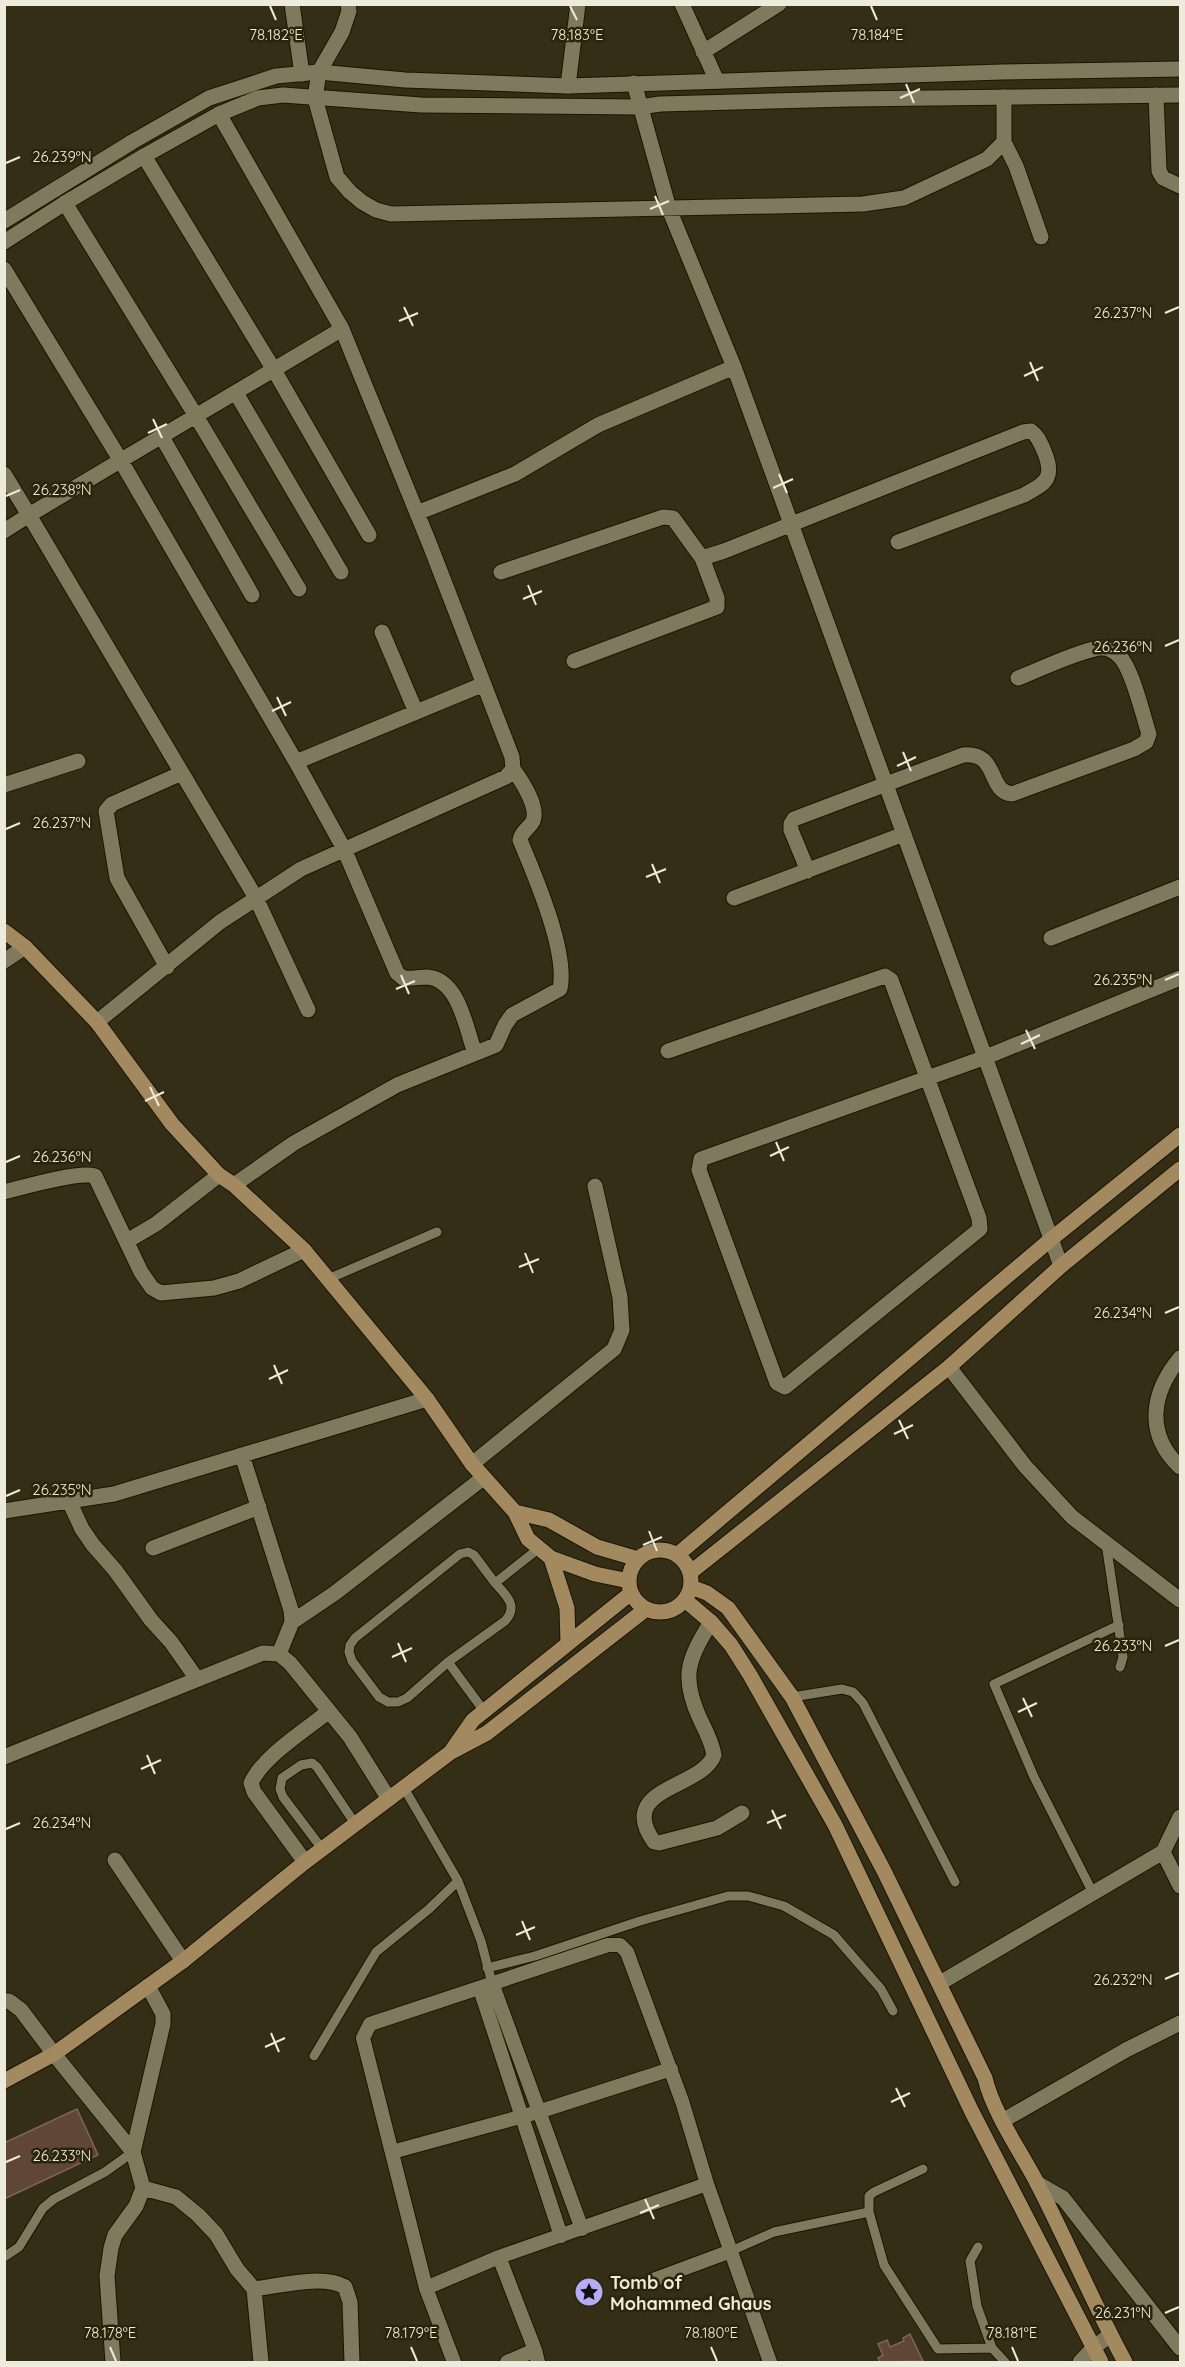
<svg xmlns="http://www.w3.org/2000/svg" width="1185" height="2367" font-family="Quicksand,sans-serif">
<rect width="100%" height="100%" fill="#332e15"/>
<!-- building -->
<path fill="#5f4637" stroke="#806556" stroke-width="1.5" d="M77,2109L98,2155L4,2199V2143Z
M910,2334L923,2361L880,2362L878,2358L883,2355L878,2344L887,2340L890,2347L904,2341L903,2338Z"/>
<g fill="none" stroke-linecap="round" stroke-linejoin="round">
<!-- service casing -->
<g stroke="#1b1600" stroke-width="11">
<path id="service" d="M328,1279L437,1232
M1106,1543L1123,1657L1120,1667
M495,1583C506,1595 519,1606 505,1621L448,1662L407,1698L398,1702H388L379,1697L352,1661L349,1652L350,1645L355,1638L460,1554L468,1552L474,1555L495,1583L538,1549
M448,1662L484,1711
M792,1697L842,1689L853,1692L863,1703L955,1882
M404,1788L458,1881L481,1941L492,1983
M323,1850L283,1797L280,1789L282,1778L301,1765L312,1763L317,1767L356,1825
M1093,1893L1034,1777L994,1684L1119,1625
M487,1968L535,1956L640,1921L728,1896H748L784,1906L834,1935L881,1989L893,2011
M314,2056L376,1952L429,1909L458,1881
M869,2212V2196L874,2192L923,2169
M978,2247L970,2261L977,2306L992,2348L1005,2362
M731,2251L774,2232L869,2212L884,2265L938,2349L992,2348
M4,2257L19,2247L43,2208L54,2199L105,2172L133,2152"/>
</g>
<!-- pedestrian casing -->
<g stroke="#1b1600" stroke-width="16">
<path id="pedestrian" d="M608,1945H620L627,1952L682,2101L707,2184L499,2257L426,2288L363,2038L370,2024Z
M492,1983L582,2229
M480,1989L561,2236
M392,2152L538,2112L671,2069
M707,2184L770,2362
M499,2257L535,2350
M653,2280L731,2251
M426,2288L454,2362
M507,2362L535,2350L538,2362"/>
</g>
<!-- minor casing -->
<g stroke="#1b1600" stroke-width="17">
<path id="minor" d="M292,4L302,74
M348,4L349,11L342,32L319,72L315,98L337,177L350,192L362,202L376,210L391,214L863,204L904,198L987,159L1004,142V97
M682,4L717,81
M703,52L779,4
M634,83L669,209L734,367L1061,1266
M568,86L578,4
M1156,95L1159,171L1163,178L1180,186
M1004,142L1016,166L1041,237
M144,156L274,370L369,535
M65,203L196,416L299,589
M4,269L121,461L296,762L344,849L397,973L403,978C411,979 419,977 427,977C459,979 466,1029 475,1053
M236,393L341,572
M162,437L252,595
M4,474L29,515L342,329
M417,513L515,474L598,425L734,367
M4,531L29,515L256,898L308,1010
M501,572L663,517L673,518L702,558L724,551L1023,432L1031,431C1038,436 1040,442 1044,451C1055,477 1047,483 1024,495L898,542
M382,632L416,712
M574,661L717,607V598L702,558
M296,762L484,684
M4,785L78,761
M808,871L791,830V824L794,819L963,755C999,751 987,792 1012,794L1134,749L1146,742L1149,734C1143,716 1132,667 1119,656C1115,652 1108,648 1102,648C1085,648 1036,671 1018,678
M734,898L904,834
M1051,938L1180,887
M4,961L25,947
M167,967L117,878L106,811L112,804L182,773
M97,1022L220,922L301,869L506,777L513,769L512,757L430,545L342,329L219,114
M668,1051L885,976L891,980L979,1218L980,1229L785,1387L777,1383L699,1170L701,1159L986,1057L1180,978
M234,1185L294,1143L397,1085L496,1045L505,1025L512,1015L560,989C568,952 535,876 520,840C521,831 529,829 533,821C539,807 521,780 513,769
M4,1192C24,1187 78,1171 95,1176L141,1272L152,1288L161,1293L214,1288L239,1281L304,1250
M127,1241L156,1224L219,1175
M1180,1358C1151,1393 1145,1434 1180,1467
M949,1367L1025,1466L1072,1517L1180,1600
M242,1455L291,1610L292,1622L279,1654
M472,1464L614,1349L622,1330L620,1297L595,1186
M69,1501L82,1529L93,1545L115,1570L151,1620L171,1642L197,1679
M4,1511L114,1494L427,1399
M153,1548L259,1507
M292,1622L335,1593L483,1478
M711,1622C687,1661 681,1677 700,1719C706,1731 712,1742 714,1755C702,1789 615,1787 654,1842L659,1843L717,1828L742,1813
M4,1757L263,1653L279,1654L290,1663L350,1737L389,1799
M1163,1852L1180,1886
M115,1860L183,1961
M305,1862L254,1792L251,1783C263,1756 306,1730 329,1711
M940,1983L1163,1852L1180,1817
M4,2001H9L21,2010L54,2054L133,2152
M1037,2183L1063,2198L1180,2348
M143,2188L176,2197L198,2215L216,2234L237,2269L254,2289L261,2362
M254,2289C279,2286 324,2274 345,2287L350,2302L352,2362
M113,2362L107,2276L111,2248L115,2235L136,2206L143,2188L133,2152L163,2024V2014L148,1986
M1080,2362L1093,2348L1110,2335"/>
</g>
<!-- tertiary casing -->
<g stroke="#1b1600" stroke-width="17">
<path id="tertiary" d="M4,221L132,142L209,98L276,76L319,72L405,80L568,86L1002,72L1180,69
M4,242L65,203L144,156L219,114L258,98L283,95L421,105L640,107L660,104L849,99L1180,95
M1004,2120L1126,2050L1180,2023"/>
</g>
<!-- secondary casing -->
<g stroke="#1b1600" stroke-width="17">
<path id="secondary" d="M4,931L25,947L97,1022L172,1124L219,1175L234,1185L304,1250L427,1399L472,1464L515,1512L528,1539L551,1558L595,1574L629,1581
M515,1512L549,1520L597,1547L638,1559
M629 1581a31 31 0 1 1 62 0a31 31 0 1 1-62 0Z
M677,1555L1050,1240L1180,1135
M551,1558L567,1608L568,1643
M691,1572L949,1367L1061,1266L1180,1169
M691,1587L707,1593L728,1608L792,1697L884,1871L985,2078C993,2112 1019,2149 1036,2181C1067,2241 1093,2303 1125,2362
M685,1600L711,1622L731,1645L750,1675L835,1825L972,2112L1101,2362
M452,1750L473,1720L631,1593
M4,2081L54,2054L183,1961L305,1862L451,1752L487,1733L646,1609"/>
</g>
<!-- service -->
<use href="#service" stroke="#7f7a5e" stroke-width="9"/>
<!-- pedestrian -->
<use href="#pedestrian" stroke="#7f7a5e" stroke-width="14"/>
<!-- minor -->
<use href="#minor" stroke="#7f7a5e" stroke-width="15"/>
<!-- tertiary -->
<use href="#tertiary" stroke="#7f7a5e" stroke-width="15"/>
<!-- secondary -->
<use href="#secondary" stroke="#a2895f" stroke-width="15"/>
</g>
<!-- ticks -->
<path fill="none" stroke="#edebdb" stroke-width="2" d="M270,6L276,20M570,6L577,20M871,6L877,20M906,84L914,103M900,98L920,89M6,163L20,157M655,196L663,215M650,209L669,201M404,307L413,326M1165,313L1179,307M399,321L418,313M1030,362L1038,381M1024,376L1043,367M153,419L162,438M148,433L167,424M779,474L787,493M773,488L793,479M6,496L20,490M528,585L536,605M523,599L542,591M1165,646L1179,640M277,697L286,716M272,711L291,702M903,752L911,771M897,766L916,757M6,829L20,823M652,864L660,883M646,877L666,869M401,975L409,994M1165,980L1179,974M396,989L415,981M1026,1030L1035,1049M1021,1044L1040,1035M150,1087L159,1106M145,1101L164,1092M776,1142L784,1161M770,1156L789,1147M6,1162L20,1156M525,1253L533,1273M519,1267L539,1259M1165,1313L1179,1307M274,1365L282,1384M269,1379L288,1370M899,1420L908,1439M894,1434L913,1425M6,1496L20,1490M649,1531L657,1551M643,1545L662,1537M398,1643L406,1662M1165,1646L1179,1640M392,1657L412,1648M1023,1698L1032,1717M1018,1712L1037,1703M147,1755L155,1774M141,1769L161,1760M772,1810L781,1829M767,1823L786,1815M6,1829L20,1823M522,1921L530,1940M516,1935L535,1927M1165,1979L1179,1973M271,2033L279,2052M265,2047L285,2038M896,2088L905,2107M891,2102L910,2093M6,2162L20,2156M645,2199L654,2219M640,2213L659,2205M1165,2313L1179,2307M110,2347L116,2361M411,2347L417,2361M711,2347L717,2361M1012,2347L1018,2361"/>
<!-- icons -->
<defs>
<g id="sight-disc" transform="scale(1.5)"><circle r="9.5" fill="#b5acf8" stroke="#29240a"/><path d="M0-6L1.8-2.2L6-1.7L2.9 1.2L3.7 5.4L0 3.3L-3.7 5.4L-2.9 1.2L-6-1.7L-1.8-2.2Z" fill="#111"/></g>
</defs>
<g fill-rule="evenodd">
<use href="#sight-disc" x="589" y="2292"/>
</g>
<g text-anchor="middle" dominant-baseline="central" stroke-width="5" stroke-linejoin="round" paint-order="stroke">
<!-- poi labels -->
<g font-size="18" font-weight="bold" fill="#edebdb" stroke="#29240a" text-anchor="start">
<text x="610" y="2282">Tomb of<tspan x="610" dy="21">Mohammed Ghaus</tspan></text>
</g>
</g>
<g font-size="15" text-anchor="middle" fill="#edebdb" stroke="#29240a" stroke-width="5" stroke-linejoin="round" paint-order="stroke">
<text x="577" y="40">78.183°E</text>
<text x="877" y="40">78.184°E</text>
<text x="276" y="40">78.182°E</text>
<text x="62" y="162">26.239°N</text>
<text x="1123" y="318">26.237°N</text>
<text x="62" y="495">26.238°N</text>
<text x="1123" y="652">26.236°N</text>
<text x="62" y="828">26.237°N</text>
<text x="1123" y="985">26.235°N</text>
<text x="62" y="1162">26.236°N</text>
<text x="1123" y="1318">26.234°N</text>
<text x="62" y="1495">26.235°N</text>
<text x="1123" y="1651">26.233°N</text>
<text x="62" y="1828">26.234°N</text>
<text x="1123" y="1985">26.232°N</text>
<text x="62" y="2161">26.233°N</text>
<text x="1123" y="2318">26.231°N</text>
<text x="110" y="2338">78.178°E</text>
<text x="411" y="2338">78.179°E</text>
<text x="711" y="2338">78.180°E</text>
<text x="1012" y="2338">78.181°E</text>
</g>
<!-- border -->
<rect width="1185" height="2367" fill="none" stroke="#edebdb" stroke-width="12"/>
</svg>
